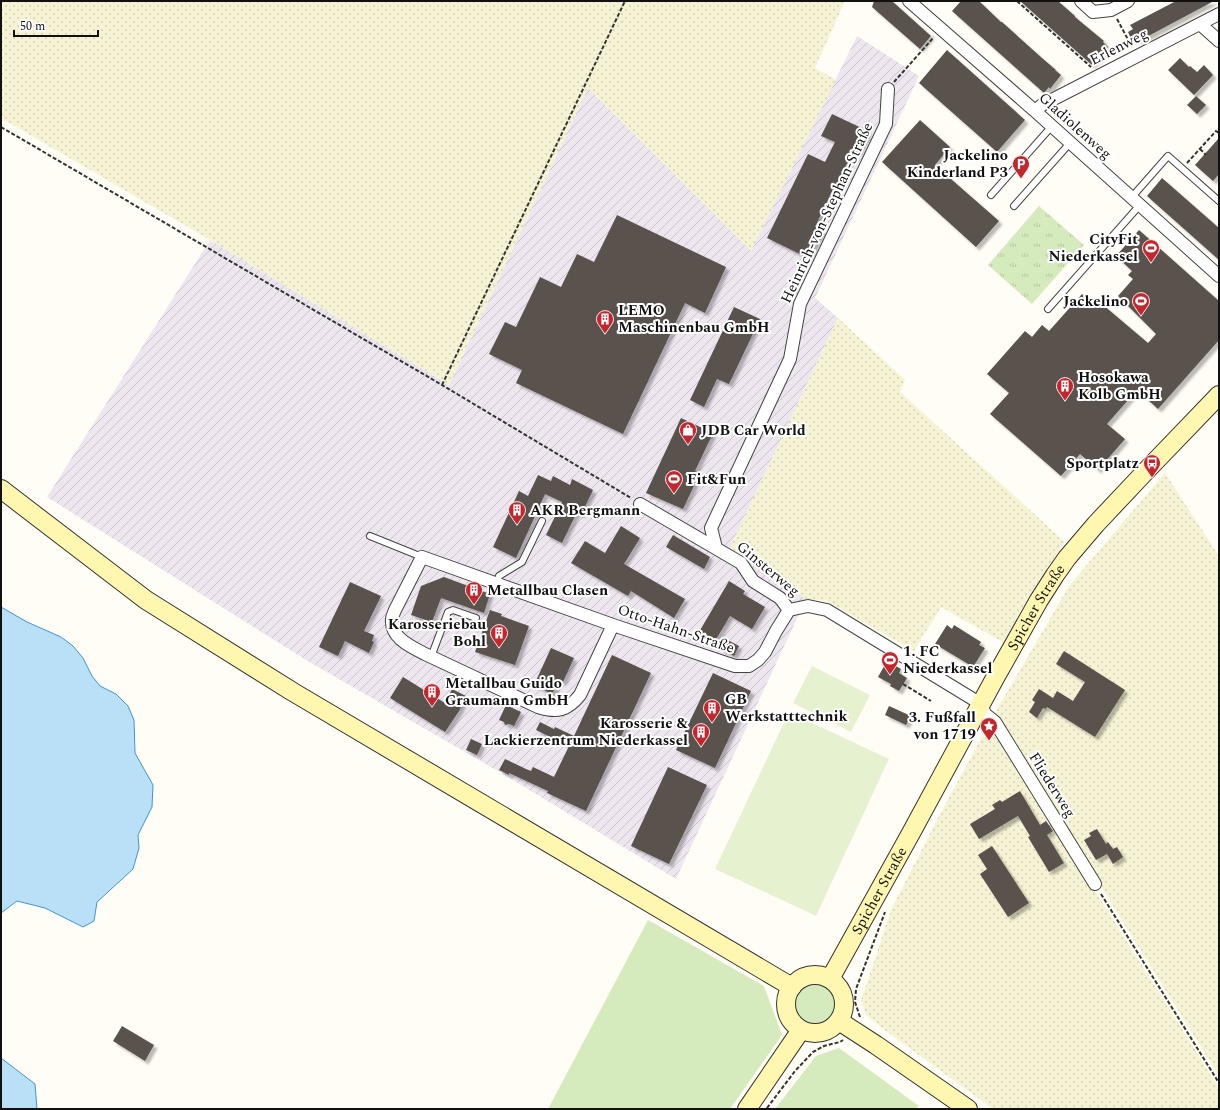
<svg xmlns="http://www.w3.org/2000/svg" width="1220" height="1110" font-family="Spectral,serif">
<defs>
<pattern id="industrial-furrows" width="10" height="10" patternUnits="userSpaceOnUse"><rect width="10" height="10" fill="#eee6ef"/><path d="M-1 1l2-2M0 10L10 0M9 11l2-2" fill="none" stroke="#cbc4cc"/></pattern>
<pattern id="farmland-dots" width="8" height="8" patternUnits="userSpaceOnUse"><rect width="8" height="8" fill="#f6f3d4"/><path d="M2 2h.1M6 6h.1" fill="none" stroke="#d2cfb5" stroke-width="1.8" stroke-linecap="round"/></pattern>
<pattern id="park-tufts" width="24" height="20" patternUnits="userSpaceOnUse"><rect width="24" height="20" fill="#d5ebbd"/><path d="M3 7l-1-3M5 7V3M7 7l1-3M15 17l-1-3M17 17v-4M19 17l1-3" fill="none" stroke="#b6c8a1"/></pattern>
<filter id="shadow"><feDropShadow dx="3.5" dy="3.5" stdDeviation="1" flood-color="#0004"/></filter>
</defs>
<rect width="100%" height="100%" fill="#fffdf5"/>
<!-- industrial -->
<path fill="url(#industrial-furrows)" d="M857,36L919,76L815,298L838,318L730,548L806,599L676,879L498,771L306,660L47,497L210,240L449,385L588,88L751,250Z"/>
<!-- farmland -->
<path fill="url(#farmland-dots)" d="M1,1H845L815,68L836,80L751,251L588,88L449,385L210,240L1,118Z
M838,318L905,380L900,392L1065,542L1035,586L1003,642L941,607L914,651L827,601L806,599L730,548Z
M1165,473L1219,556V1076L1100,885L1087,878L1219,1088V1109H993L882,1028L866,1015L861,1001L891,910L938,818L995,713L1069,586Z"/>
<!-- grass -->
<path fill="#d5ebbd" d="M648,920L764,986L782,1035L730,1109H548Z
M792 1004a23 23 0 1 1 46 0a23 23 0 1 1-46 0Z
M839,1048L919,1106L915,1109H775L816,1056Z"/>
<!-- park -->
<path fill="url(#park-tufts)" d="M1039,206L1084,245L1032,304L988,265Z"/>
<!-- pitch -->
<path fill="#e6f2cf" d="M812,666L870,695L851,732L793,703Z
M789,712L889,759L816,916L715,869Z"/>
<!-- water -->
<path fill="#b9e0f7" stroke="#3f96cf" d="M1,607L27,622L61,637L73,646L83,658L92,676L100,686L116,694L128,706L134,720L135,753L153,785L152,807L138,835L139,848L133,869L97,902L94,921L83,927L45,908L17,901L1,913Z
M1,1058L35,1084L37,1109H1Z"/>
<!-- building -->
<path fill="#5a524d" filter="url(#shadow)" d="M874,1H892L931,36L920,49L872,7Z
M961,1H979L1001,22H1002L1042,58L1056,70H1055L1061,75L1050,89L1049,87L1044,93L952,11Z
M1020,1H1058L1075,16V17L1104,41L1103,42L1108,47L1098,60L1097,59L1092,65Z
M1176,1H1214L1139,41L1137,38L1132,41L1128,32L1133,29L1130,25Z
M947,50L1025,120L997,152L919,83Z
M1180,58L1189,67L1190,66L1197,72L1204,65L1213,75L1194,95L1168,70Z
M1196,96L1206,105L1197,114L1187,105Z
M832,114L868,131L858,153L853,151L836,186L835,185L815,227L822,230L808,258L767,238L808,154L825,162L835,142L821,136Z
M920,120L950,147L935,165L999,221L976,247L882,162Z
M1219,138V174L1213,181L1195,165Z
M1162,178L1219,228V260L1147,196Z
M617,215L726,267L705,313L685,303L623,434L516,383L522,370L489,354L505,322L516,327L540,277L561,287L577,254L594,262Z
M1139,230L1219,301V340L1158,409L1137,390L1107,424L1125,439L1098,470L1080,454L1061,476L990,414L1009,393L987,374L1025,331L1032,337L1042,325L1049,331L1082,294L1099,308L1102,304L1148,343L1156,334L1118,296L1133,279L1128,275L1132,271L1116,256Z
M734,307L760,319L729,384L717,379L704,407L690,400Z
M681,418L713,433L695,471L700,473L683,509L646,493Z
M538,475L551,481L553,476L570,485L572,479L593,490L581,515L577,512L562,543L546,535L562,502L545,494L516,558L493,547L519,491L528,496Z
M621,526L640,538L624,564L685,599L674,618L631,591L628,596L571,563L585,541L605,553Z
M673,535L710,557L704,569L666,547Z
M444,577L490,594L484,613L441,598L432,622L411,615L421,586Z
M729,581L745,591L743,594L765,607L752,629L730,616L715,641L699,632Z
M350,582L381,596L364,631L374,635L372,641L374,642L369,653L345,641L338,656L319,647Z
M490,610L502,614L501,616L529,626L515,665L475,652Z
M947,625L952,629L954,625L981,642L979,645L985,648L973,667L935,644Z
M724,638L739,646L734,656L718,647Z
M551,648L574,658L563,682L559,680L552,694L534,685Z
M1064,651L1125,690L1095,737L1047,707L1046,709L1043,708L1037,718L1029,712L1035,702L1032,700L1039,689L1053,698L1057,691L1073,701L1085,682L1056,664Z
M612,655L651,673L586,811L547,793L548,791L509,773V775L499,770L505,759L526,769L531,771L533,767L554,777L569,746L536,730L540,722L554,729L555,727L574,736Z
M887,661L901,669L899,673L907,678L899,691L890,686L891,684L878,677Z
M713,673L751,691L715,768L676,750Z
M403,677L445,703L452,689L466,696L459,711L445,732L390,698Z
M506,705L521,712L514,726L509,724L505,725L504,722L499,720Z
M889,706L911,716L906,725L885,715Z
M471,739L482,744L477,755L466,750Z
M668,767L707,785L669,864L631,846Z
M1020,791L1040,825L1046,821L1053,831L1047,835L1064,863L1049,872L1028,837L1030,836L1018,816L979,839L970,824L995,809L992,805L1000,800L1002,802Z
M1097,829L1106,844L1108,842L1113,849L1117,847L1123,857L1113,864L1107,854L1096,860L1084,840L1091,836L1089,833Z
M992,846L1029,903L1008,917L980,874L987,869L978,855Z
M122,1026L154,1045L145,1061L113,1041Z"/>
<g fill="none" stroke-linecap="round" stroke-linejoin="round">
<!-- lane casing -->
<g stroke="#444" stroke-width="8">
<path id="lane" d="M991,195L1052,126
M1131,198L1168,156L1219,201
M1014,206L1070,143
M1048,309L1140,205
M370,536L422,557
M497,583L499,576L522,562L542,521
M431,657L448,612L453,610L476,618"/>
</g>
<!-- street casing -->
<g stroke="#444" stroke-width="14">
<path id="street" d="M909,1L1035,111L1219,276
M1081,1L1093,12L1111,10L1128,1
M1200,24L1219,41
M1035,111L1042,105L1219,14
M640,504L741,563L753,581L780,598L789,610
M716,548L711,528L790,359L800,304L886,124L888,89
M789,610L808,606L827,610L981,704L985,714L995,722L1095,884
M613,625L580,695C567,711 557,713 538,707L425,654C412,647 390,638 392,619C392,616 394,613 395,610L422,557L613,625L735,666H749L758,660L765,652L776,631L789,610"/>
</g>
<!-- secondary casing -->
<g stroke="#333" stroke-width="20">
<g id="secondary">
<path d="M1,489L146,600L293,692L792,987"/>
<circle cx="815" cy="1004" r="29"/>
<path id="s1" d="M830,979L911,833L995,678L1039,600L1055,575L1067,558L1096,524L1145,472L1219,395"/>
<path d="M839,1021L876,1045L968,1109"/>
<path d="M747,1109L801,1030"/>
</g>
</g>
<!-- path -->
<path stroke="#333" stroke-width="2" stroke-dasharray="4 2" stroke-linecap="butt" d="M1017,1L1091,67
M1117,19L1132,47
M894,82L934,37
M1,127L442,385L631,498
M1200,149L1206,155
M1187,163L1216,131L1219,133
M442,385L625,1
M903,684L931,701
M1101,894L1219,1083
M860,1017L855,1002L856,989L885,912
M767,1108L795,1071L813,1052L824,1046L840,1042L843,1040"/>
<!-- lane -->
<use href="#lane" stroke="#fff" stroke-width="6"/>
<!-- street -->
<use href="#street" stroke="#fff" stroke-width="12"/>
<!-- secondary -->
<use href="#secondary" stroke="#fff6b0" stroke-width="18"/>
</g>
<!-- icons -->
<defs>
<g id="parking-pin" transform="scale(0.9)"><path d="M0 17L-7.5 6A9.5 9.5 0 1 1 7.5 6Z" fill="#c4262e" stroke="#fff"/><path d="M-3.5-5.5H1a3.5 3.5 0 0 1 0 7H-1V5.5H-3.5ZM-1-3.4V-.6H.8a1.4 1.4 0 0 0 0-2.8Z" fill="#fff"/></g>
<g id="stadium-pin" transform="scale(0.9)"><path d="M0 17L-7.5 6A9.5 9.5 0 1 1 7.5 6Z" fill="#c4262e" stroke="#fff"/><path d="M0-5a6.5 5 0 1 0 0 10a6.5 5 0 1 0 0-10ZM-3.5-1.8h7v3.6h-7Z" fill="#fff"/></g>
<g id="building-pin" transform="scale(0.9)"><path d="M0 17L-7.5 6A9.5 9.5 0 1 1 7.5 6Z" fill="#c4262e" stroke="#fff"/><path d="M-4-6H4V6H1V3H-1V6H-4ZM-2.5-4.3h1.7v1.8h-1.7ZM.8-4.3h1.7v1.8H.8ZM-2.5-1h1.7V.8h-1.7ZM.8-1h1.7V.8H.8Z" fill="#fff"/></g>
<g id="shop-pin" transform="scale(0.9)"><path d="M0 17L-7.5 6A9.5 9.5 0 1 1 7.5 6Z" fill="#c4262e" stroke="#fff"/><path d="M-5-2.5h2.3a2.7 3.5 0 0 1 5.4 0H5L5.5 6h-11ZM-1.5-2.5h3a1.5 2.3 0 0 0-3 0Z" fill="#fff"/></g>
<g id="bus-pin" transform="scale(0.9)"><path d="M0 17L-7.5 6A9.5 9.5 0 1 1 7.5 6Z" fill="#c4262e" stroke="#fff"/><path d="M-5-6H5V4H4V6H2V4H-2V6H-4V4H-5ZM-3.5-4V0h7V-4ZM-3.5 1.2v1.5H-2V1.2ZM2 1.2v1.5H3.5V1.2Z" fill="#fff"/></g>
<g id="sight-pin" transform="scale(0.9)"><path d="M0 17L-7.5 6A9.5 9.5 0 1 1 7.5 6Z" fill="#c4262e" stroke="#fff"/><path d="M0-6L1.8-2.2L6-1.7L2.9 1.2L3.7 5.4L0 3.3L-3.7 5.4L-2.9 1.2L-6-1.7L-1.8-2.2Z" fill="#fff"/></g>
</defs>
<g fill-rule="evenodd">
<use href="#parking-pin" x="1021" y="164"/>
<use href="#stadium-pin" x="1151" y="248"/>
<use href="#stadium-pin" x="1141" y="301"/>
<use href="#building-pin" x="605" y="319"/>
<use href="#building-pin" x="1065" y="386"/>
<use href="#shop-pin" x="688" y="430"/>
<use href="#bus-pin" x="1152" y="463"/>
<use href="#stadium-pin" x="674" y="479"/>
<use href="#building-pin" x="517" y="510"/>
<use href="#building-pin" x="474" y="590"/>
<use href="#building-pin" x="499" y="633"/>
<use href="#stadium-pin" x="890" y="660"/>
<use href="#building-pin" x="432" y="692"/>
<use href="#building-pin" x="712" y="708"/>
<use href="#sight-pin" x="989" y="726"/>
<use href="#building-pin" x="701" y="732"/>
</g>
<g text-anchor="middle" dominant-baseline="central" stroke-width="4" stroke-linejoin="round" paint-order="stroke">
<!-- street labels -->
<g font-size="15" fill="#111" stroke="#fff">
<text transform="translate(1119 47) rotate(-27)">Erlenweg</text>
<text transform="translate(1075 126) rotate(42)">Gladiolenweg</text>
<text transform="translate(827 213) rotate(-65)">Heinrich-von-Stephan-Straße</text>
<text transform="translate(768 569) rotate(40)">Ginsterweg</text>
<text stroke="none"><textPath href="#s1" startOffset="425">Spicher Straße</textPath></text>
<text transform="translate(676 629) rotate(19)">Otto-Hahn-Straße</text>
<text transform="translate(1052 785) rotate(58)">Fliederweg</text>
<text stroke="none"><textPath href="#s1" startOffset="101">Spicher Straße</textPath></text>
</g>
<!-- poi labels -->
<g font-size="15" font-weight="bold" fill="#111" stroke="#fff" text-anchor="start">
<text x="1008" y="155" text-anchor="end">Jackelino<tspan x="1008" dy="17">Kinderland P3</tspan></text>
<text x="1138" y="239" text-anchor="end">CityFit<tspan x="1138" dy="17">Niederkassel</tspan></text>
<text x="1128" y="301" text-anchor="end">Jackelino</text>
<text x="618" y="310">LEMO<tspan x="618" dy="17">Maschinenbau GmbH</tspan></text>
<text x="1078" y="377">Hosokawa<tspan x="1078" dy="17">Kolb GmbH</tspan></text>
<text x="701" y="430">JDB Car World</text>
<text x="1139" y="463" text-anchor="end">Sportplatz</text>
<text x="687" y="479">Fit&amp;Fun</text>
<text x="530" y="510">AKR Bergmann</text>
<text x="487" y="590">Metallbau Clasen</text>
<text x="486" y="624" text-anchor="end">Karosseriebau<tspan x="486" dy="17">Bohl</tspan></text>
<text x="903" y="651">1. FC<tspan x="903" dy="17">Niederkassel</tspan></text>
<text x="445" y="683">Metallbau Guido<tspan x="445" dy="17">Graumann GmbH</tspan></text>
<text x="725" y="699">GB<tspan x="725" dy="17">Werkstatttechnik</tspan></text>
<text x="976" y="717" text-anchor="end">3. Fußfall<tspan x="976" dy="17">von 1719</tspan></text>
<text x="688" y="723" text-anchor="end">Karosserie &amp;<tspan x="688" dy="17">Lackierzentrum Niederkassel</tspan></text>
</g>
</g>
<!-- border -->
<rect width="1220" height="1110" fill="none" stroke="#111111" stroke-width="4"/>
<!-- scale -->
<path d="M14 30v6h84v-6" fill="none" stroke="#111111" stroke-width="2"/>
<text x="20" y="30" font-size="12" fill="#111111" stroke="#ffffff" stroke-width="3" paint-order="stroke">50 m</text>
</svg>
